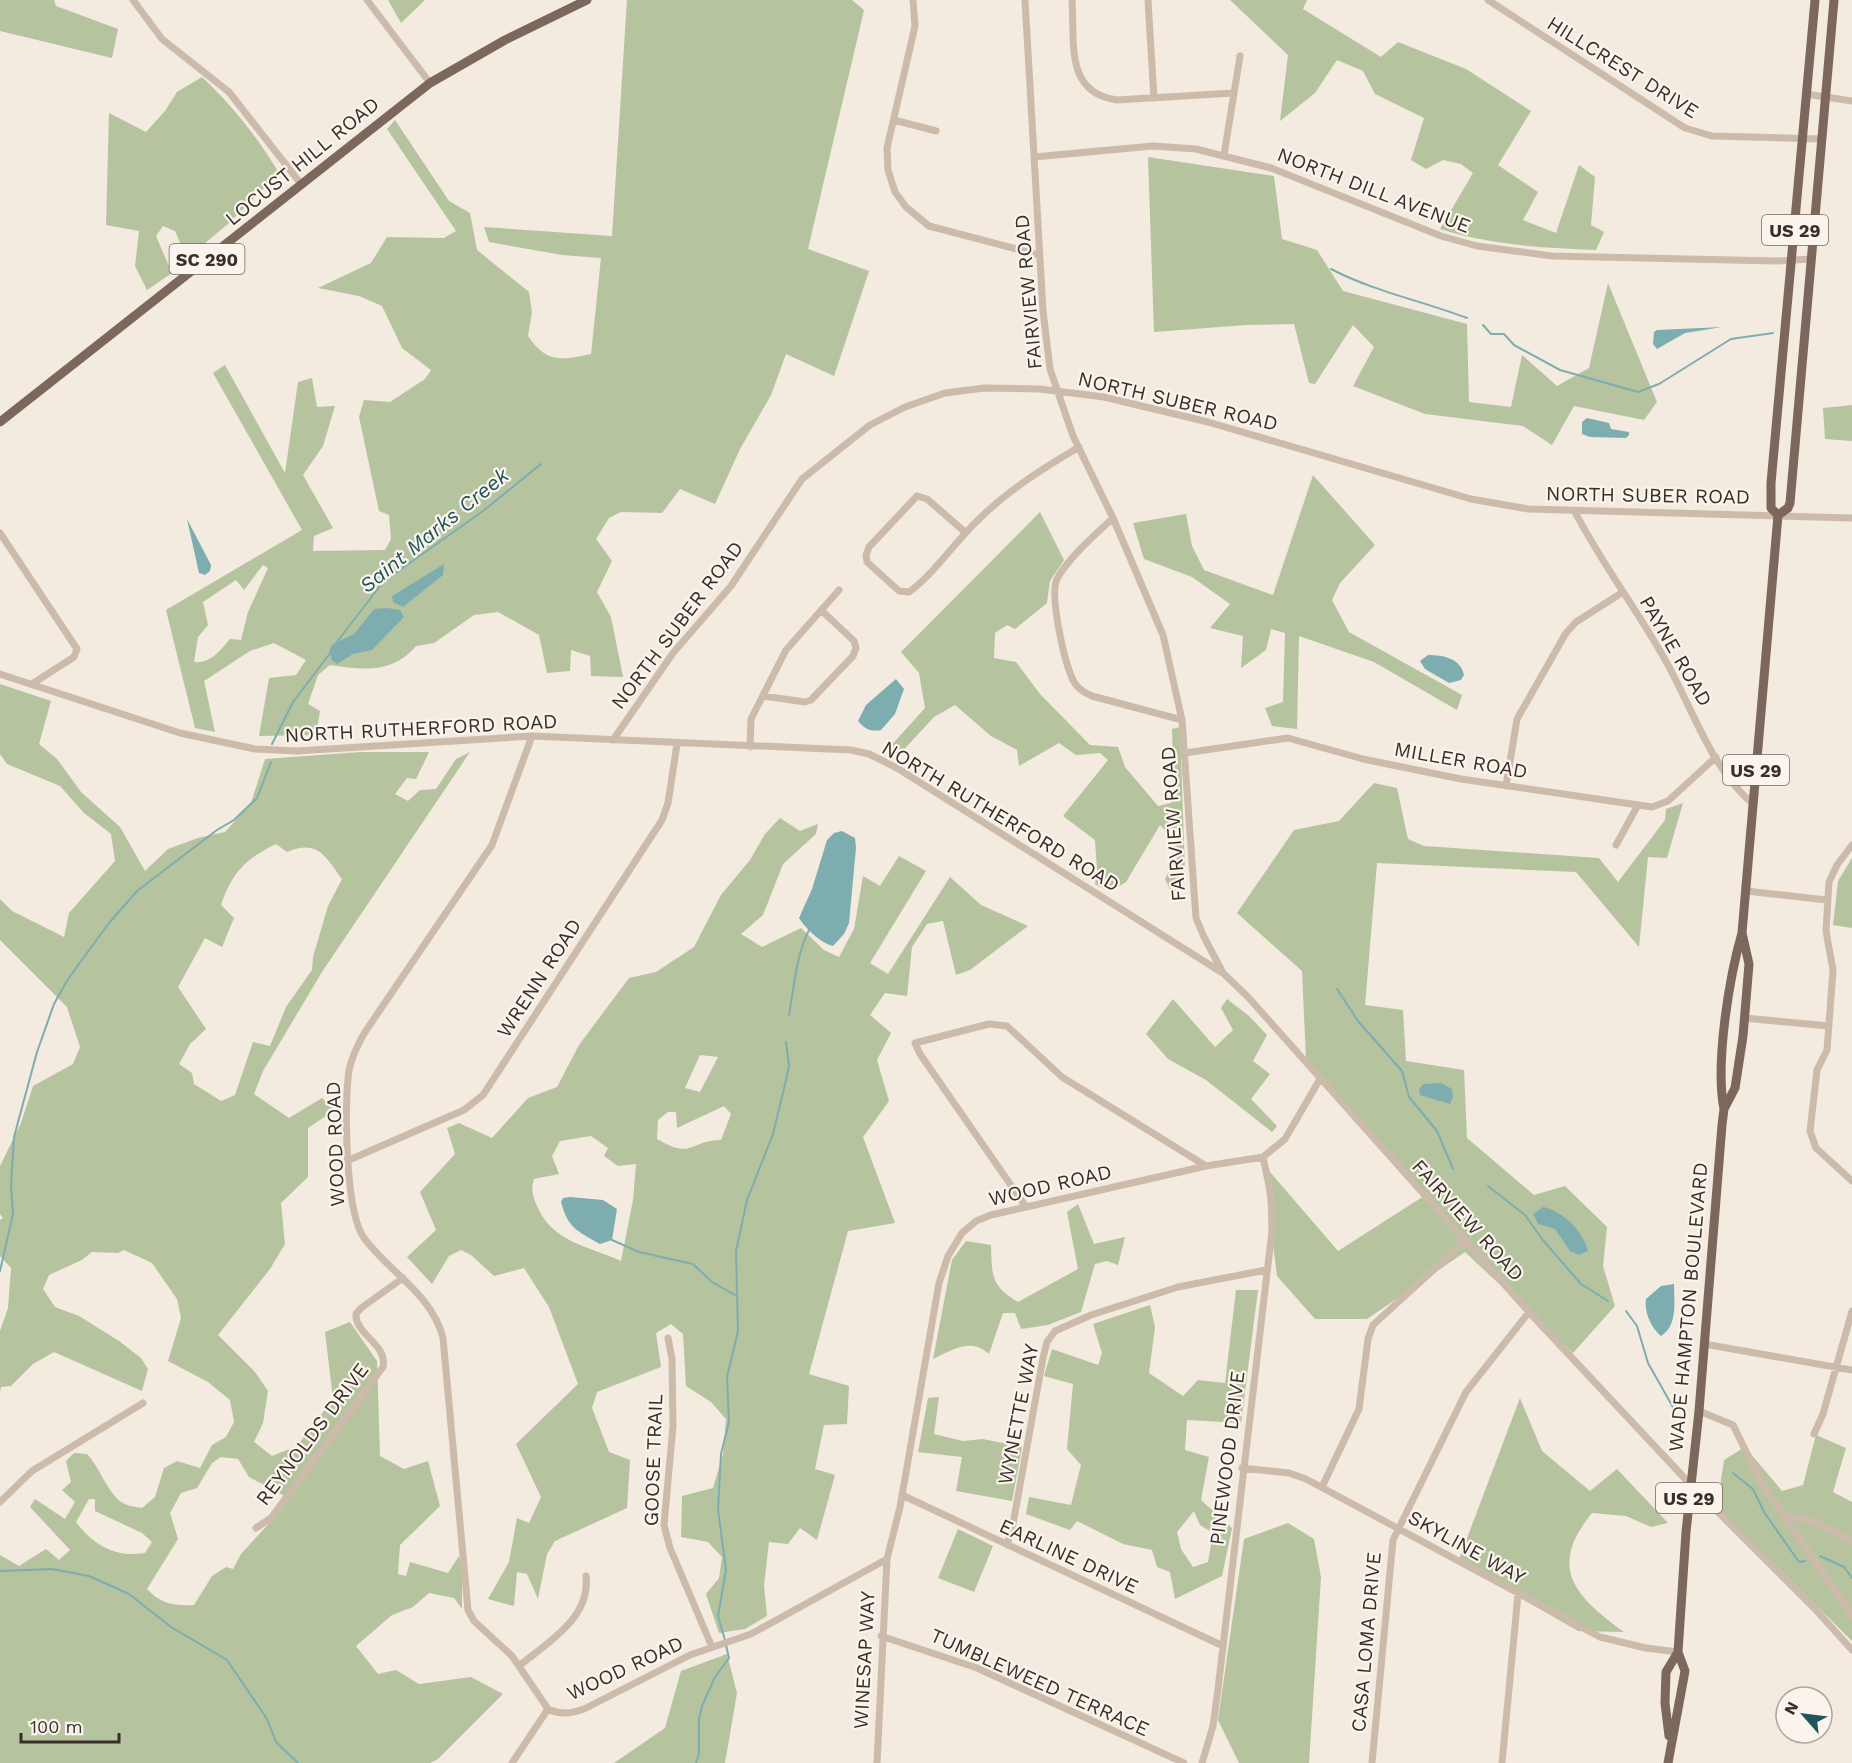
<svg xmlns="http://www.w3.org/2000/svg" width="1852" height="1763" font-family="'Work Sans',sans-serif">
<rect width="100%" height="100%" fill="#f3eae0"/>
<!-- green -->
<path fill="#b6c39f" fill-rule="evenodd" d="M0,0H54L56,6L118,29L112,58L0,31Z
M388,0H425L401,23Z
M627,0H852L864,10L808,249L869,271L834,376L786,354L771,395L740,449L715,504L680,489L662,513L621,512L609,518L596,539L612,561L597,592L611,617L623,677L591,676L590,656L571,650L570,671L547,673L539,635L498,612L474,615L434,643L416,646C392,674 363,670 330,665L318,675L308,704L320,711L316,735L259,736L269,678L296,675L306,660L274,643L250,651L204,681L215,732L195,728L166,610L302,530L213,373L225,365L285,473L298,382L312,378L317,407L335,406L323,446L303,475L333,528L314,536L313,551L385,550L391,539L389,515L379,511L359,417L364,400L390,402L425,379L431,370L402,348L382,306L359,296L318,288L371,263L387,237L444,238L456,231L387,129L395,120L449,201L470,213L477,250L529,292L532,312L528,336C547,364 562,360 591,354L601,258L562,255L489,242L484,227L612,236ZM263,565L268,568L248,612L241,640L230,639C220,651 210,664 194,662L198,637L208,625L203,602L236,580L244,590Z
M1230,0H1307L1303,9L1381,57L1398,42L1466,69L1531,111L1498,165L1538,192L1523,220L1556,233L1579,165L1595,177L1591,225L1604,232L1596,250C1543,248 1492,245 1440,229L1473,173L1461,164L1443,160L1426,169L1411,160L1424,118L1375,94L1363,71L1337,60L1315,93L1280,121L1288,55Z
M202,77C233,106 257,137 279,173L229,223L191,255L184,252L175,231L163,226L156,236L172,273L147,290L135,266L139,231L106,225L109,113L146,132L165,111L177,92Z
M1148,157L1274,176L1282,239L1317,250L1343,291L1467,324L1469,402L1511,407L1522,355L1557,386L1589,368L1608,283L1657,402L1644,420L1574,406L1552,445L1523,426L1425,414L1353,386L1374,347L1353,325L1315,384L1309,383L1294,324L1246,325L1154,332Z
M1852,405V441L1825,439L1823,408Z
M1313,475L1375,545L1340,583L1332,600L1349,632L1462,695L1457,710L1374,662L1299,636L1297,729L1272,726L1265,708L1283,702L1285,633L1271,629L1266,650L1241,668L1243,636L1210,628L1230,604L1192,577L1144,559L1133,523L1186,514L1192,546L1204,570L1273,595Z
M1040,512L1064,560L1050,581L1047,603L1015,629L1007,625L995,633L994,658L1016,662L1040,694L1090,745L1118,747L1125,767L1158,806L1171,803L1174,785L1172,729L1180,727L1185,872L1173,896L1165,879L1178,855L1171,836L1160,825L1126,882L1110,892L1095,884L1097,871L1095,840L1063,816L1108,760L1100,753L1076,755L1059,743L1019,766L1017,750L991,736L955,705L934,717L897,757L887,750L925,708L919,673L901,652Z
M0,684L51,701L39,744L57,759L81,792L120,827L145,871L168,849L198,838L225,832L251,803L265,759L361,752H429L416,779L407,778L395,794L408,801L420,790L436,789L456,759L470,752L322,972L263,1071L254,1094L289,1118L322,1098L335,1110L308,1128V1177L281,1203L285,1244L270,1269L218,1335L255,1372L268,1391L263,1423L254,1442L272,1456L297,1446L333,1399L325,1332L350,1322L377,1361L380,1456L404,1469L428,1461L440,1506L400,1545L398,1574L406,1576L410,1562L448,1573L459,1556L462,1568V1609L454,1598L429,1593L413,1607L392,1615L356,1646L378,1674L396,1670L419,1684L471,1677L503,1694L438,1759L430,1763H0V1555L19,1566L46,1549L59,1560L70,1550L30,1507L35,1499L65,1519L75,1502L62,1490L71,1482L66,1461L74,1453L87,1454C99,1466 109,1496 123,1503C128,1506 136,1507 142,1508L155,1497L164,1468L177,1461L200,1468L212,1445L226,1437L234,1422L230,1400L208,1382L168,1361L181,1318L177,1299L152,1263L124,1250L118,1253L92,1252L82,1260L49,1275L43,1289L55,1307L79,1316L119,1341L141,1358L148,1369L142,1391L54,1352L33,1364L11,1386L1,1387L0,1393V1331L8,1308L11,1268L0,1256V1220L3,1218L0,1214V1166L21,1123L33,1086L73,1064L80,1047L67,1007L0,940V899L12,911L64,937L69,913L115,861L111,834L84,813L60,786L7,764L0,754ZM276,844L287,852C318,839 325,856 342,879L328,906L313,957L312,970L286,1007L270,1046L253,1042L235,1095L221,1101L194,1084L192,1073L179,1064L190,1044L206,1029L178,987L205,938L222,947L234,918L221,905C232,873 245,859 276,844ZM221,1457L238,1459L249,1477L283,1495V1508L241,1554L233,1569L226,1567L212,1576L194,1605C174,1606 161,1604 147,1589L178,1539L170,1513L181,1493L197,1488L212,1463ZM89,1499H95V1511L142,1533L152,1542L145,1553C116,1558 93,1545 76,1522Z
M1374,783L1397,788L1408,839L1424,846L1599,858L1618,882L1665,820L1666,809L1683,803L1667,858L1648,857L1639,947L1576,872L1377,863L1365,1005L1403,1010L1406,1061L1464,1070L1467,1138L1534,1195L1565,1186L1607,1227L1603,1266L1615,1306L1573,1353L1465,1252L1367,1319H1315L1277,1276L1263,1164L1338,1251L1424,1196L1306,1059L1302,971L1237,913L1294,830L1339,821Z
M780,818L800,831L818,824L816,834L783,864L763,915L741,934L762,947L801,928L824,950L839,957L854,929L863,876L880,886L899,856L926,871L870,963L888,974L950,877L981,905L1028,926L970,970L956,975L943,921L927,924L912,947L907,996L885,993L870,1015L891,1033L877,1060L889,1101L863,1137L895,1223L848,1231L809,1374L849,1386L847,1424L824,1425L815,1469L835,1475L817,1540L800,1528L788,1544L769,1542L764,1585L767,1616L745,1629L719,1633L706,1594L719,1578L722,1557L708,1542L681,1537L682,1496L713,1488L723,1454L726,1419L711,1402L686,1386L683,1334L671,1324L656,1333L661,1367L597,1392L592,1408L609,1452L630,1460L627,1508L555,1541L547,1554L538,1599L527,1574L517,1572L514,1606L488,1599L509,1562L517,1518L529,1523L541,1497L516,1444L578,1384L549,1307L524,1268L494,1276L471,1255L461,1250L449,1256L432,1284L407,1257L436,1230L420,1192L455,1154L447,1128L459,1123L492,1138L528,1098L557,1087L579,1045L629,978L656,972L694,947L721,895L750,860L765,834ZM700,1055L718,1057L700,1092L685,1088ZM724,1106L731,1114L721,1140C688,1141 693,1160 657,1139L658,1120L668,1112H676L677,1128ZM591,1136L608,1148L604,1156L618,1166L636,1164L633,1200L621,1261C588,1246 552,1242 537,1206C532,1195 531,1190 534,1179L559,1174L552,1156L560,1141Z
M1852,858V928L1833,925L1838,881Z
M1173,999L1215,1047L1233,1030L1221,1008L1227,999L1249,1016L1267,1035L1253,1061L1270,1074L1251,1099L1277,1126L1272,1132L1206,1080L1168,1059L1146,1034Z
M1078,1204L1094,1244L1125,1237L1118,1265L1107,1261L1095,1264L1081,1312L1048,1325L1021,1329L1015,1313H1003L989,1354C971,1337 952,1350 933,1359L952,1260L966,1241L991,1245C992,1276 991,1286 1018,1302L1078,1269L1067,1212Z
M1236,1290H1258L1241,1423L1187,1420L1185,1450L1209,1457L1201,1500L1232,1528L1222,1576L1175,1599L1170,1572L1157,1567L1152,1550L1123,1544L1077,1521L1070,1530L1026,1514L1029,1497L1071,1505L1081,1465L1067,1449L1073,1384L1044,1376L1052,1349L1098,1365L1102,1353L1093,1324L1150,1305L1155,1327L1149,1373L1183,1396L1198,1380L1225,1383ZM1194,1511L1200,1525L1213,1533L1208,1562L1193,1567L1181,1549L1177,1532Z
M939,1397L934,1434L963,1441L983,1439L1022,1447L1012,1501L956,1491L962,1457L918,1452L928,1398Z
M1520,1398L1542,1451L1590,1491L1617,1469L1668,1523L1651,1527L1626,1516L1592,1513C1547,1568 1575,1596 1624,1632L1578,1631L1458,1562Z
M1816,1435L1846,1448L1833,1492L1852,1502V1641L1717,1507L1724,1460L1745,1447L1782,1491L1803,1485Z
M1288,1523L1314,1539L1321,1577L1309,1763H1239L1218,1720L1244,1539Z
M958,1529L993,1546L974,1592L938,1578Z
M727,1654L737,1693L725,1763H614L665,1728L681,1671Z"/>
<!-- water -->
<path fill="#7eadb0" d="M1722,327L1685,333L1657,349L1653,344L1654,332L1657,330Z
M1587,418L1609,423L1611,429L1629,432V435L1626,438L1590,437L1582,434V422Z
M187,519L211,565L210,571L205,575L199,573Z
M444,564L443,575L403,607L393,602L392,596Z
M387,608L400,610L404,617L372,650L353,654L337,664L332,660L329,651L333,644L354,634L374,609Z
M1428,655C1442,655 1461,658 1464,675L1461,680L1449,683L1425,669L1420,661Z
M896,679L904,689L895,714L881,730C870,732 865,729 858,721L866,705Z
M842,831L855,838L856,848L849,923L844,934L833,946C821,943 806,929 799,918L812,889L827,840L834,833Z
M1441,1083L1452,1089L1453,1097L1450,1104L1420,1095L1419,1089L1423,1084Z
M570,1197L603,1200L617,1209L612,1240L600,1244C577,1231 568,1228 561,1202L563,1198Z
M1543,1207C1562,1210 1584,1232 1588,1251L1579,1255L1570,1251L1555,1229L1538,1224L1533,1214Z
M1674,1284C1674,1301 1678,1326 1661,1336C1651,1328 1644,1312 1646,1299L1661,1286Z"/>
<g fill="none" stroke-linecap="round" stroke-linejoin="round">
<!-- stream -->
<path stroke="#7eadb0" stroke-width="2" d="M1331,269C1373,291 1422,301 1467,318
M1483,325L1491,334H1504L1514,345L1560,370L1638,392L1659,384L1731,339L1773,333
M337,642L383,582L483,511L541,464
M272,744L293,702L331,652
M1337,989L1358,1021L1402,1071L1409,1097L1437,1131L1453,1169
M789,1015C794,987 796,956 809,930
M1488,1186L1525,1215L1542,1239L1581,1284L1608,1301
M612,1240L639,1252L693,1264L712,1282L735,1295
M0,1271L13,1214L11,1185L14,1137L37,1052L54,1004L68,979L109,923L137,891L217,830L234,820L257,798L271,762
M1626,1311L1637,1326L1648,1363L1674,1409
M1733,1473L1753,1489L1764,1512L1799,1562L1805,1561
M1820,1556L1844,1567L1852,1578
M0,1571L52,1569L89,1576L129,1594L171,1627L227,1660L267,1719L276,1742L298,1763
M725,1640L718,1616L726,1570L718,1509L721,1454L729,1422L727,1377L738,1331L736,1251L747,1200L773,1134L786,1080L789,1066L786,1042
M696,1763L699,1754V1719L702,1706L715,1677L729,1658L726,1645"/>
<!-- minor -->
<path stroke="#ccbbab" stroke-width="7" d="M133,0L162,39L229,92L301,184
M367,0L430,83
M913,0L915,26L887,148L888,170L895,192L906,207L929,226L1039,255
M1025,0L1043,311L1050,369L1073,436L1113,518L1163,635L1182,720L1196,918L1204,937L1223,973L1248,997L1529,1312L1691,1485L1815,1609L1852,1650
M1072,0C1075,41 1064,93 1117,100L1233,93
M1148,0L1154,98
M1488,0L1685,128L1712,136L1821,139
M1806,94L1852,101
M894,120L936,131
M1224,155L1240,56
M1034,157L1153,146L1196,149L1271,168L1441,236L1477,246L1552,256L1777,261L1811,259
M1575,512C1601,562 1635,607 1663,656C1691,704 1710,768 1753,804
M1113,518C1097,533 1067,559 1057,579C1049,596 1065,665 1074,682C1078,689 1085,693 1092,696L1182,720
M965,532L927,499L917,496L869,547L866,555L867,562L899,591L909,592C935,573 954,543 977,521C1007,491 1042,469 1079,447
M0,533L77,649L74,657L32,684
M0,674L180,733L255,749L297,751L532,736L851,750L869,754L897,768L1221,972
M763,696L805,702L811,700L853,656L856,648L854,641L821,610
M532,736L492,845L365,1032C358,1044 352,1056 349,1070C344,1104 345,1211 364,1238C389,1272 432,1294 443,1338L468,1610L474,1621L512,1656L548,1709C560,1715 571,1714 584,1709L690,1655L751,1634L887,1559
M613,740L673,653L731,586L802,479L870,425L905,407L945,393L984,388L1040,389L1104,397L1208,422L1471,499L1528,509L1852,518
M750,747L751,719L786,650L839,590
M1185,753L1288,738L1363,759L1461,779L1652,807L1668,801L1716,757
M1506,786L1517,719L1566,633L1576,622L1623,592
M1616,845L1638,805
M1852,845L1837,865L1829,882L1826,931L1833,970L1827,1050L1817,1070L1810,1131L1816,1148L1852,1181
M1746,891L1827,900
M1744,1018L1829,1026
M349,1160L464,1110L483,1095L662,820L668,803L677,744
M1026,1207L920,1054L915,1043L989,1024L1007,1026L1062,1077L1206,1166
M668,1338L672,1359L673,1426L664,1525L670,1548L712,1647
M1704,1344L1852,1370
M1699,1411L1733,1425L1761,1482L1852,1616
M1814,1434L1823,1414L1852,1311
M1242,1468L1289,1473L1306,1479L1600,1637L1646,1648L1678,1652
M1322,1487L1359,1409L1368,1339L1373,1325L1464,1242
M902,1495L1223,1646
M0,1502L32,1471L143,1403
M1786,1518C1806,1513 1834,1533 1852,1542
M256,1528L271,1518L383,1367C388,1344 355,1335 356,1314L361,1308L403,1278
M1007,1545L1013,1524L1043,1358L1047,1342L1055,1331L1091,1315L1178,1287L1266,1270
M881,1636L977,1668L1184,1763
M519,1666C548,1642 591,1618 586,1576
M512,1763L548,1709
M877,1763L887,1559L900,1507L939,1283L948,1256L962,1233L976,1221L991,1215L1206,1166L1263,1157L1285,1139L1320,1079
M1202,1763L1213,1726L1218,1689L1272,1231L1271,1195L1263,1157
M1372,1763L1393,1540L1466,1392L1529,1312
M1502,1763L1518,1594"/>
<!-- major -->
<path stroke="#7b675c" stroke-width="9" d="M0,422L430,83L505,40L587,0
M1778,515L1788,508L1790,503L1834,0
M1778,515L1771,508V483L1815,0
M1724,1109C1715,1064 1729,978 1742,933L1778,515
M1669,1736L1665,1703L1666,1672L1678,1652
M1668,1763L1685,1671L1678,1652L1686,1532L1699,1411L1722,1125L1724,1109L1735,1088L1743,1036L1749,964L1742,933"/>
</g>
<g text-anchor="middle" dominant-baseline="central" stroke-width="4.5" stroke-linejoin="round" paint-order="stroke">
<!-- shield labels -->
<g fill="#faf4ec" stroke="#736a64" stroke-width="1.5">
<rect x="1762" y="215" width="66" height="30" rx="4.5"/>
<rect x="169.5" y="244" width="75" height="30" rx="4.5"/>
<rect x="1723" y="755" width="66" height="30" rx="4.5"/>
<rect x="1656" y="1483" width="66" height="30" rx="4.5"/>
</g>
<g font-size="18" font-weight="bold" fill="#392f2a">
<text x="1795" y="230">US 29</text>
<text x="207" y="259">SC 290</text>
<text x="1756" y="770">US 29</text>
<text x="1689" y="1498">US 29</text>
</g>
<!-- street labels -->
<g font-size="20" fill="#392f2a" stroke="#faf4ec">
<text transform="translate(1623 67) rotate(32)">HILLCREST DRIVE</text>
<text transform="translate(302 161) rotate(-39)">LOCUST HILL ROAD</text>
<text transform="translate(1374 190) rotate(21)">NORTH DILL AVENUE</text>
<text transform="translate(1028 292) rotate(-95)">FAIRVIEW ROAD</text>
<text transform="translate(1178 401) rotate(13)">NORTH SUBER ROAD</text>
<text transform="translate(1648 495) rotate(1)">NORTH SUBER ROAD</text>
<text transform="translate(677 625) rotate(-53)">NORTH SUBER ROAD</text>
<text transform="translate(1676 651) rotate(60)">PAYNE ROAD</text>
<text transform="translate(421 728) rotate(-3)">NORTH RUTHERFORD ROAD</text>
<text transform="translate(1461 760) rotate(10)">MILLER ROAD</text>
<text transform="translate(1001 816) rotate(31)">NORTH RUTHERFORD ROAD</text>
<text transform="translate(1173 824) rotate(-94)">FAIRVIEW ROAD</text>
<text transform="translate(539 978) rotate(-57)">WRENN ROAD</text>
<text transform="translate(335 1144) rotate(-92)">WOOD ROAD</text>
<text transform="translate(1050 1185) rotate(-13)">WOOD ROAD</text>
<text transform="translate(1468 1220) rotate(48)">FAIRVIEW ROAD</text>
<text transform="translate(1688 1307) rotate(-85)">WADE HAMPTON BOULEVARD</text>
<text transform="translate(1018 1414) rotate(-79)">WYNETTE WAY</text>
<text transform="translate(312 1434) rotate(-53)">REYNOLDS DRIVE</text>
<text transform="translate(1227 1458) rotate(-83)">PINEWOOD DRIVE</text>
<text transform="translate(653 1460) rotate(-88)">GOOSE TRAIL</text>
<text transform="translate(1467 1547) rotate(29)">SKYLINE WAY</text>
<text transform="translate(1069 1556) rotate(25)">EARLINE DRIVE</text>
<text transform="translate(1366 1642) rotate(-85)">CASA LOMA DRIVE</text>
<text transform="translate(864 1660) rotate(-87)">WINESAP WAY</text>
<text transform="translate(625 1668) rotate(-25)">WOOD ROAD</text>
<text transform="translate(1040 1682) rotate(24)">TUMBLEWEED TERRACE</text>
</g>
<!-- water labels -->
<g font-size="21" font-style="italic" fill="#1f565b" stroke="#faf4ec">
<text transform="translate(434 530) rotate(-39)">Saint Marks Creek</text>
</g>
</g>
<!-- north arrow -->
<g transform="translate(1804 1715) rotate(298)"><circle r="28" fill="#faf4ec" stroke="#ada59e" stroke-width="1.5"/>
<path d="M0-4.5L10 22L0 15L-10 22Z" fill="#1f565b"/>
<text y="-9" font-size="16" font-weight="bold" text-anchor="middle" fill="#392f2a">N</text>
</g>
<!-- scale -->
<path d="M21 1733v9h98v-9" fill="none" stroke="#392f2a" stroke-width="3"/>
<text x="30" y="1733" font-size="18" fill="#392f2a" stroke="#faf4ec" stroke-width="4.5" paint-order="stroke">100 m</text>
</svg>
